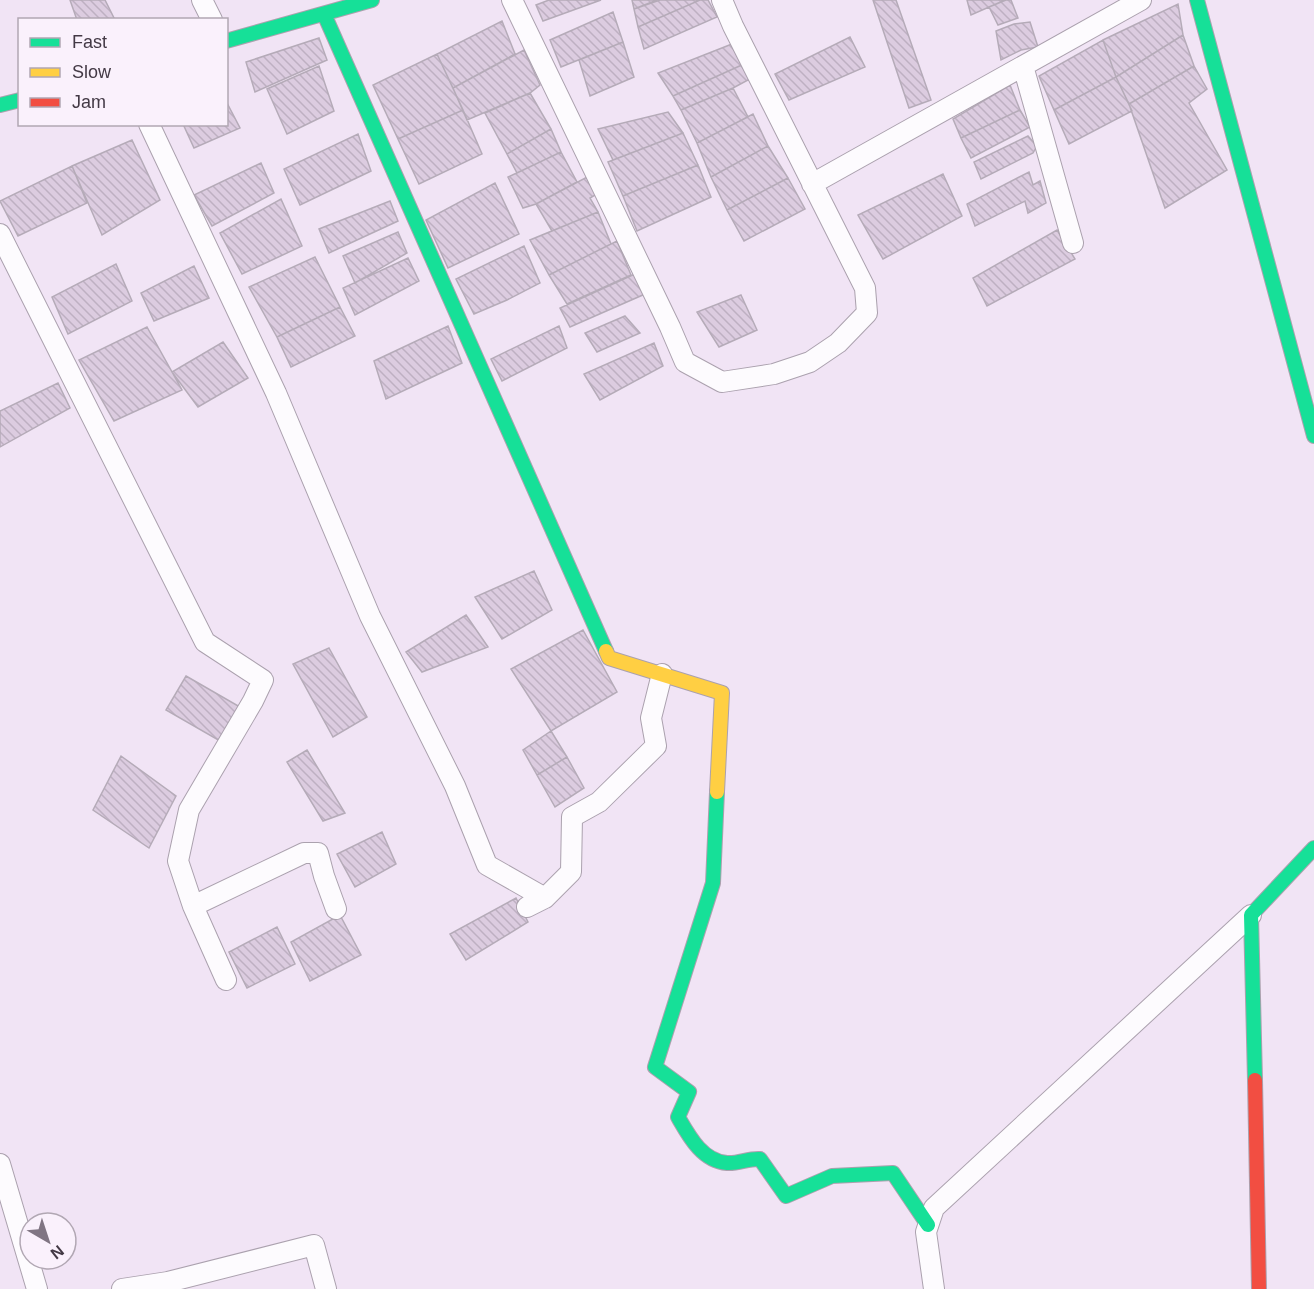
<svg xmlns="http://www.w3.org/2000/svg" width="1314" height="1289" font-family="Arial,sans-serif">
<defs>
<pattern id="building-back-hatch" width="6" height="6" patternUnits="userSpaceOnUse" patternTransform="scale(1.5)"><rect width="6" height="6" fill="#dccce0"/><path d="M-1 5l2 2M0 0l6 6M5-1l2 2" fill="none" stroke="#beb0c2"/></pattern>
</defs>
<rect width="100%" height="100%" fill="#f1e4f5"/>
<!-- building -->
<path fill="url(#building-back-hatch)" stroke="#b5abb8" stroke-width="1.5" d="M70,0H105L115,20H77Z
M549,0H601L543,21L536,5Z
M632,0H657L634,9Z
M660,0H700L638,27L634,9Z
M700,0H708L717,17L644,49L638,27Z
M873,0H896L931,100L909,108Z
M967,0H1005L971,15Z
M1006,0H1011L1018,18L998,25L989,7Z
M1178,4L1183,35L1116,77L1103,40Z
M613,12L623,42L561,67L550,40Z
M502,21L515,54L453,88L437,54Z
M1030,22L1038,47L1021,50L1001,60L996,31L1014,24Z
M1183,35L1194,66L1129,104L1116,77Z
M850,37L865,67L789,100L775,74Z
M319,38L327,60L255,92L246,62Z
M1103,40L1116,77L1054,110L1039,76Z
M623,42L634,77L590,96L579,60Z
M732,44L744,64L673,96L658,73Z
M524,50L540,85L530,93L467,120L453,88Z
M437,54L463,110L398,139L373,85Z
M744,64L750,79L733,88L681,110L673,96Z
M319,66L334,111L287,134L267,89Z
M1194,66L1207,89L1189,103L1227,170L1165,208L1129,104Z
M1116,77L1132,111L1069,144L1054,110Z
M1010,85L1020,110L961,138L953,119Z
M733,88L748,117L697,143L681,110Z
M530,93L551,129L507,154L485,113Z
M226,101L240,128L194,148L183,124H226Z
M463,110L482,154L419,184L398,139Z
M1020,110L1030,127L971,158L961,138Z
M668,112L683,133L613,160L598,129Z
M753,114L768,146L711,177L697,143Z
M551,129L561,152L517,173L507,154Z
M683,133L698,165L623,196L608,162Z
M358,134L371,171L300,205L284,169Z
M1028,136L1037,146L1033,153L981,179L974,162Z
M132,140L160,200L102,235L72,166Z
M768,146L788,178L727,210L711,177Z
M561,152L577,182L536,204L523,208L508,177Z
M261,163L274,193L212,226L194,195Z
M698,165L711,197L637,231L623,196Z
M72,166L87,203L18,236L0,201Z
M1029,172L1033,185L1040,181L1046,203L1028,213L1025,201L975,226L967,204Z
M943,174L962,216L883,259L858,215Z
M589,176L597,194L590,198L598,212L552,231L536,204Z
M788,178L805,209L744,241L727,210Z
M495,183L519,234L448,268L426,220Z
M281,199L302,246L242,274L220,233Z
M390,201L398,221L329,253L319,229Z
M598,212L611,244L549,275L530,240Z
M1057,230L1075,259L987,306L973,278Z
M398,232L407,253L355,283L343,256Z
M617,241L631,275L567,304L549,275Z
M524,246L540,283L507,300L474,314L456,279Z
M315,257L340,307L277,337L249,287Z
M408,258L419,281L355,315L343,288Z
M116,264L132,301L68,334L52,297Z
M194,266L209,298L154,321L141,293Z
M637,273L645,294L570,327L560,308Z
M741,295L757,330L719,347L697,312Z
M340,307L355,336L291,367L277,337Z
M625,316L640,333L597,352L585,333Z
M448,326L462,363L386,399L374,361Z
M559,326L567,348L502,381L491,359Z
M147,327L182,390L114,421L79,360Z
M223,342L248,378L198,407L172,372Z
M654,343L663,366L600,400L584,374Z
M58,383L70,408L0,447V411Z
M534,571L552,610L502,639L475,597Z
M466,615L488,647L422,672L406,652Z
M583,630L617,692L551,731L511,669Z
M329,648L367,717L333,737L293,664Z
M186,676L247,711L227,745L166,710Z
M551,731L567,757L537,775L523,750Z
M307,750L345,813L323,821L287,762Z
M121,756L176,796L149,848L93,810Z
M567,757L584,788L555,807L537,775Z
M382,832L396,864L355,887L337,854Z
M516,898L528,922L466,960L450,934Z
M340,915L361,955L310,981L291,942Z
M277,927L295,964L247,988L229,952Z"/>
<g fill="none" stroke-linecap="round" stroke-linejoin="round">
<!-- street casing -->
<g stroke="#aba1ae" stroke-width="22">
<path id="street" d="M202,0L212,20
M512,0L670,327L685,362L722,382L774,374L810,362L838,343L867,313L865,288L733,26L722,0
M1023,66L1073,243
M149,124L276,393L370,616L455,786L487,865L545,898
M812,184L1141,0
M0,234L205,642L263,680L253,701L189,810L178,861L193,906L226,980
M193,906L304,853H318L324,876L336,909
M527,907L545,898L571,872L572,817L599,802L656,746L651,718L662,674
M0,1164L37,1289
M122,1289L168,1282L314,1245L326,1289
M934,1289L926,1232L934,1208L1251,915"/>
</g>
<!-- fast casing -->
<g stroke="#aba1ae" stroke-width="16">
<path id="fast" d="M1197,0L1314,436
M324,14L606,651
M226,41L372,0
M0,105L20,100
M717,792L713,883L655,1067L689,1092L678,1117C689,1136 702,1161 727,1163C738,1164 749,1158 760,1159L786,1196L832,1176L893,1173L928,1225
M1255,1080L1251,915L1314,848"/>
</g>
<!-- slow casing -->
<g stroke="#aba1ae" stroke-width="16">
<path id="slow" d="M606,651L609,658L722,693L717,792"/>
</g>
<!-- jam casing -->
<g stroke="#aba1ae" stroke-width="16">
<path id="jam" d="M1255,1080L1259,1289"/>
</g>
<!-- street -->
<use href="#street" stroke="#fdfbfe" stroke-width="20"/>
<!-- fast -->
<use href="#fast" stroke="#16e098" stroke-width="14"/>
<!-- slow -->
<use href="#slow" stroke="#ffcf43" stroke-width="14"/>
<!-- jam -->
<use href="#jam" stroke="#f24e42" stroke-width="14"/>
</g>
<!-- legend -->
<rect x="18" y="18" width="210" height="108" fill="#faf1fc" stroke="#b1a7b3" stroke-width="1.5"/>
<rect x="30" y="38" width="30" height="9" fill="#16e098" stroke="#b1a7b3" stroke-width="1.5"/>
<text x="72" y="48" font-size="18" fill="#433945">Fast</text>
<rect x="30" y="68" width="30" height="9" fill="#ffcf43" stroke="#b1a7b3" stroke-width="1.5"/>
<text x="72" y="78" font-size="18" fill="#433945">Slow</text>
<rect x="30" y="98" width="30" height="9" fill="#f24e42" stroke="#b1a7b3" stroke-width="1.5"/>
<text x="72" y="108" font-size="18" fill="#433945">Jam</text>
<!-- north arrow -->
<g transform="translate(48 1241) rotate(141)"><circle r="28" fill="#faf1fc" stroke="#b1a7b3" stroke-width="1.5"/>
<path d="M0-4.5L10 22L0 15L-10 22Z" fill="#807583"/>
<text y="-9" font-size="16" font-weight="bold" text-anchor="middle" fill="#433945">N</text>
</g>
</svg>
